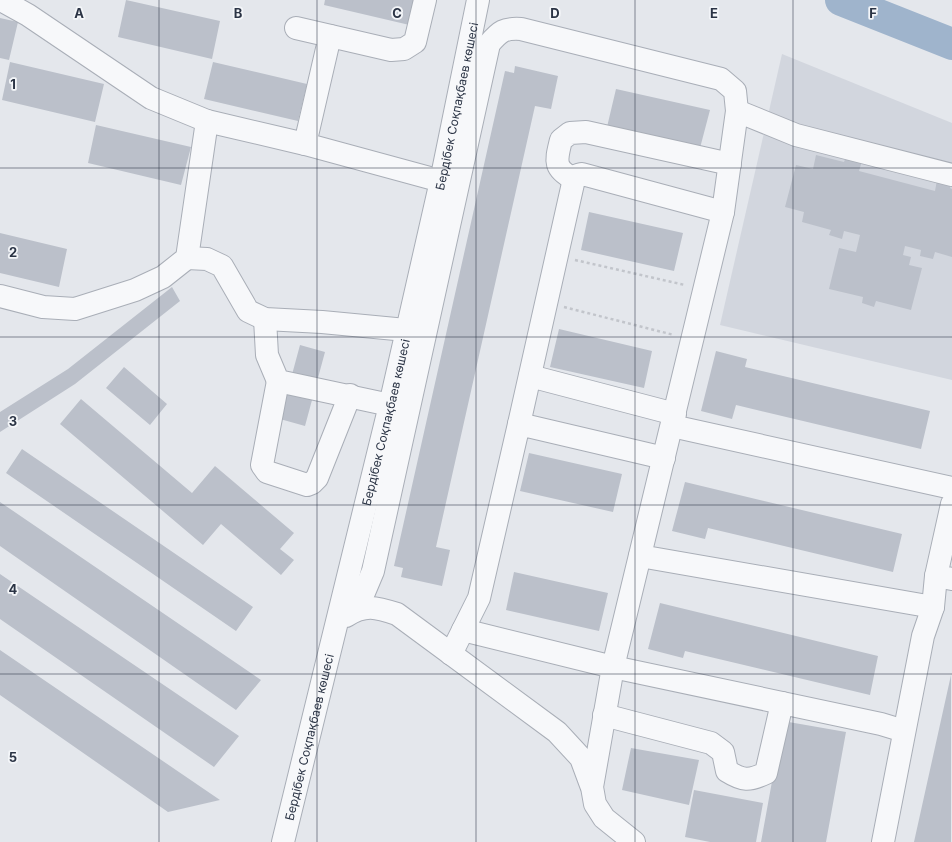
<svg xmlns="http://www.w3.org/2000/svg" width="952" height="842" font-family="Inter,sans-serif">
<rect width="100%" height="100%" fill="#e4e7ec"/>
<!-- built -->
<path fill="#d2d6de" d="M782,54L952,123V380L720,325Z"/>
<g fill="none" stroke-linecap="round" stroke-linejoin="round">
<!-- river -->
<path stroke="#9fb4cc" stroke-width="32" d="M841,0L952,44"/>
</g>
<!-- building -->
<path fill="#bbc0ca" d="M126,0L220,21L212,59L118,37Z
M325,0H424L418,27L324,5Z
M0,18L18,22L9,60L0,58Z
M10,62L104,84L95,122L2,100Z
M213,62L307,84L298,121L204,99Z
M515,66L558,76L551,109L535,106L436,547L450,550L442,586L401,577L403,568L394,566L505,71L514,73Z
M616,89L710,110L700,148L607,127Z
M96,125L191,147L181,185L88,163Z
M816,155L844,162L846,157L862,161L859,171L935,191L937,180L951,183L950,188L952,189V257L935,252L933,259L920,256L921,250L905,246L903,255L911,257L909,265L922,268L911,310L876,301L874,307L862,303L863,297L829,289L839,248L856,252L860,235L844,231L842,239L829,235L831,230L802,222L804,212L785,207L796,165L813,169Z
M589,212L683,233L674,271L581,250Z
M0,233L67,249L59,287L0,273Z
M172,287L180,301L75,384L0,432V412L68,369Z
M559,329L652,351L644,388L550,367Z
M300,345L325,352L305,426L280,419Z
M716,351L747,359L745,367L930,411L921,449L736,405L732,419L701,411Z
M124,367L167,404L150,425L106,388Z
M81,399L192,493L215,466L294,533L280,549L294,560L281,575L221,524L203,545L60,424Z
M22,449L253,607L236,631L6,473Z
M529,453L622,474L613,512L520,491Z
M685,482L902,534L893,572L708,528L705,539L672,531Z
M0,502L261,680L236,710L0,546Z
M514,572L608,593L599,631L506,610Z
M0,574L239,736L214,767L0,619Z
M660,603L878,656L870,695L685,651L683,658L648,649Z
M0,650L220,800L168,812L0,695Z
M951,675V842H914Z
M783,721L846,732L826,842H761Z
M631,748L699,760L689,805L622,790Z
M694,790L763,803L756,842H710L685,837Z"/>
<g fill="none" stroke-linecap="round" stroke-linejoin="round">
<!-- minor casing -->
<g stroke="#a9aeb7" stroke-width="24">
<g id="minor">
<path d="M1,0L28,15L151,98L207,121L305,144L441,181"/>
<path d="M296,28L391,50L404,49L415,42L425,0"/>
<path d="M737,111L796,135L952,175"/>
<path d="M305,144L330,36"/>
<path d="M574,179C553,168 556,161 561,140L570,133L586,132L730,164"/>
<path d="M187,258L207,259L222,266L248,311L265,319L322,322L406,330"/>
<path d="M0,296L43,307L75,309L135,290L163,277L187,258L207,121"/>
<path d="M265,319L267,355L278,381L390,405"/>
<path d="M530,376L675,414"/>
<path d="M278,381L262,465L267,472L307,485L312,483L317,478L350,395"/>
<path d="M519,424L574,179L578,175L582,174L723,212"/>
<path d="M672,426L952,488"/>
<path d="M952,504L936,576L952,579"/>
<path d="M640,556L933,607L936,576"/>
<path d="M357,609L373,571L489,44C500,31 504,28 521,29L721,79L735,91L737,111L723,212L613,667L592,787L595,804L604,818L634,842"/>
<path d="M346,616C365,604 376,607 397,614L557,732L581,758L591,785"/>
<path d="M463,630L613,667L881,724L904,731"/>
<path d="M451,654L479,598L519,424L664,458"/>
<path d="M604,715L711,743L723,752L727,771C743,781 749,781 766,773L782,703"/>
<path id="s1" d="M283,842L390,405L441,181L478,0"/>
<path d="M883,842L923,636L933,607"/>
</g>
</g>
<!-- path -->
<path stroke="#c2c5cb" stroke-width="2.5" stroke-dasharray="3 3" stroke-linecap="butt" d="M575,260L685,285
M564,307L674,335"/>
<!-- minor -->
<use href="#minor" stroke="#f7f8fa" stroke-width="22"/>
</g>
<!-- grid -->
<path fill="none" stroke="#2b3445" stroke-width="1" stroke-opacity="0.55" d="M159,0V842M317,0V842M476,0V842M635,0V842M793,0V842M0,168H952M0,337H952M0,505H952M0,674H952"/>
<g text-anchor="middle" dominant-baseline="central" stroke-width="3.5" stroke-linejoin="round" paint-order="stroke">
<!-- street labels -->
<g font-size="12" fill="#2b3445" stroke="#f4f6f9">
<text stroke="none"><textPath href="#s1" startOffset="756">Бердібек Соқпақбаев көшесі</textPath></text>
<text stroke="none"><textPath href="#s1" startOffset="432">Бердібек Соқпақбаев көшесі</textPath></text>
<text stroke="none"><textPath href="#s1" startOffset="108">Бердібек Соқпақбаев көшесі</textPath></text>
</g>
</g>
<g font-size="13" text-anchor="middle" font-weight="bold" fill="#2b3445" stroke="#f4f6f9" stroke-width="3.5" stroke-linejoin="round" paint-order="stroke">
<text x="79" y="18">A</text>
<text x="238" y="18">B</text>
<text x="397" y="18">C</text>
<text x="555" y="18">D</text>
<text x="714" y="18">E</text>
<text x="873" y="18">F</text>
<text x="13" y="89">1</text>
<text x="13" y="257">2</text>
<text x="13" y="426">3</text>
<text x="13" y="594">4</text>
<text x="13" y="762">5</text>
</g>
</svg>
